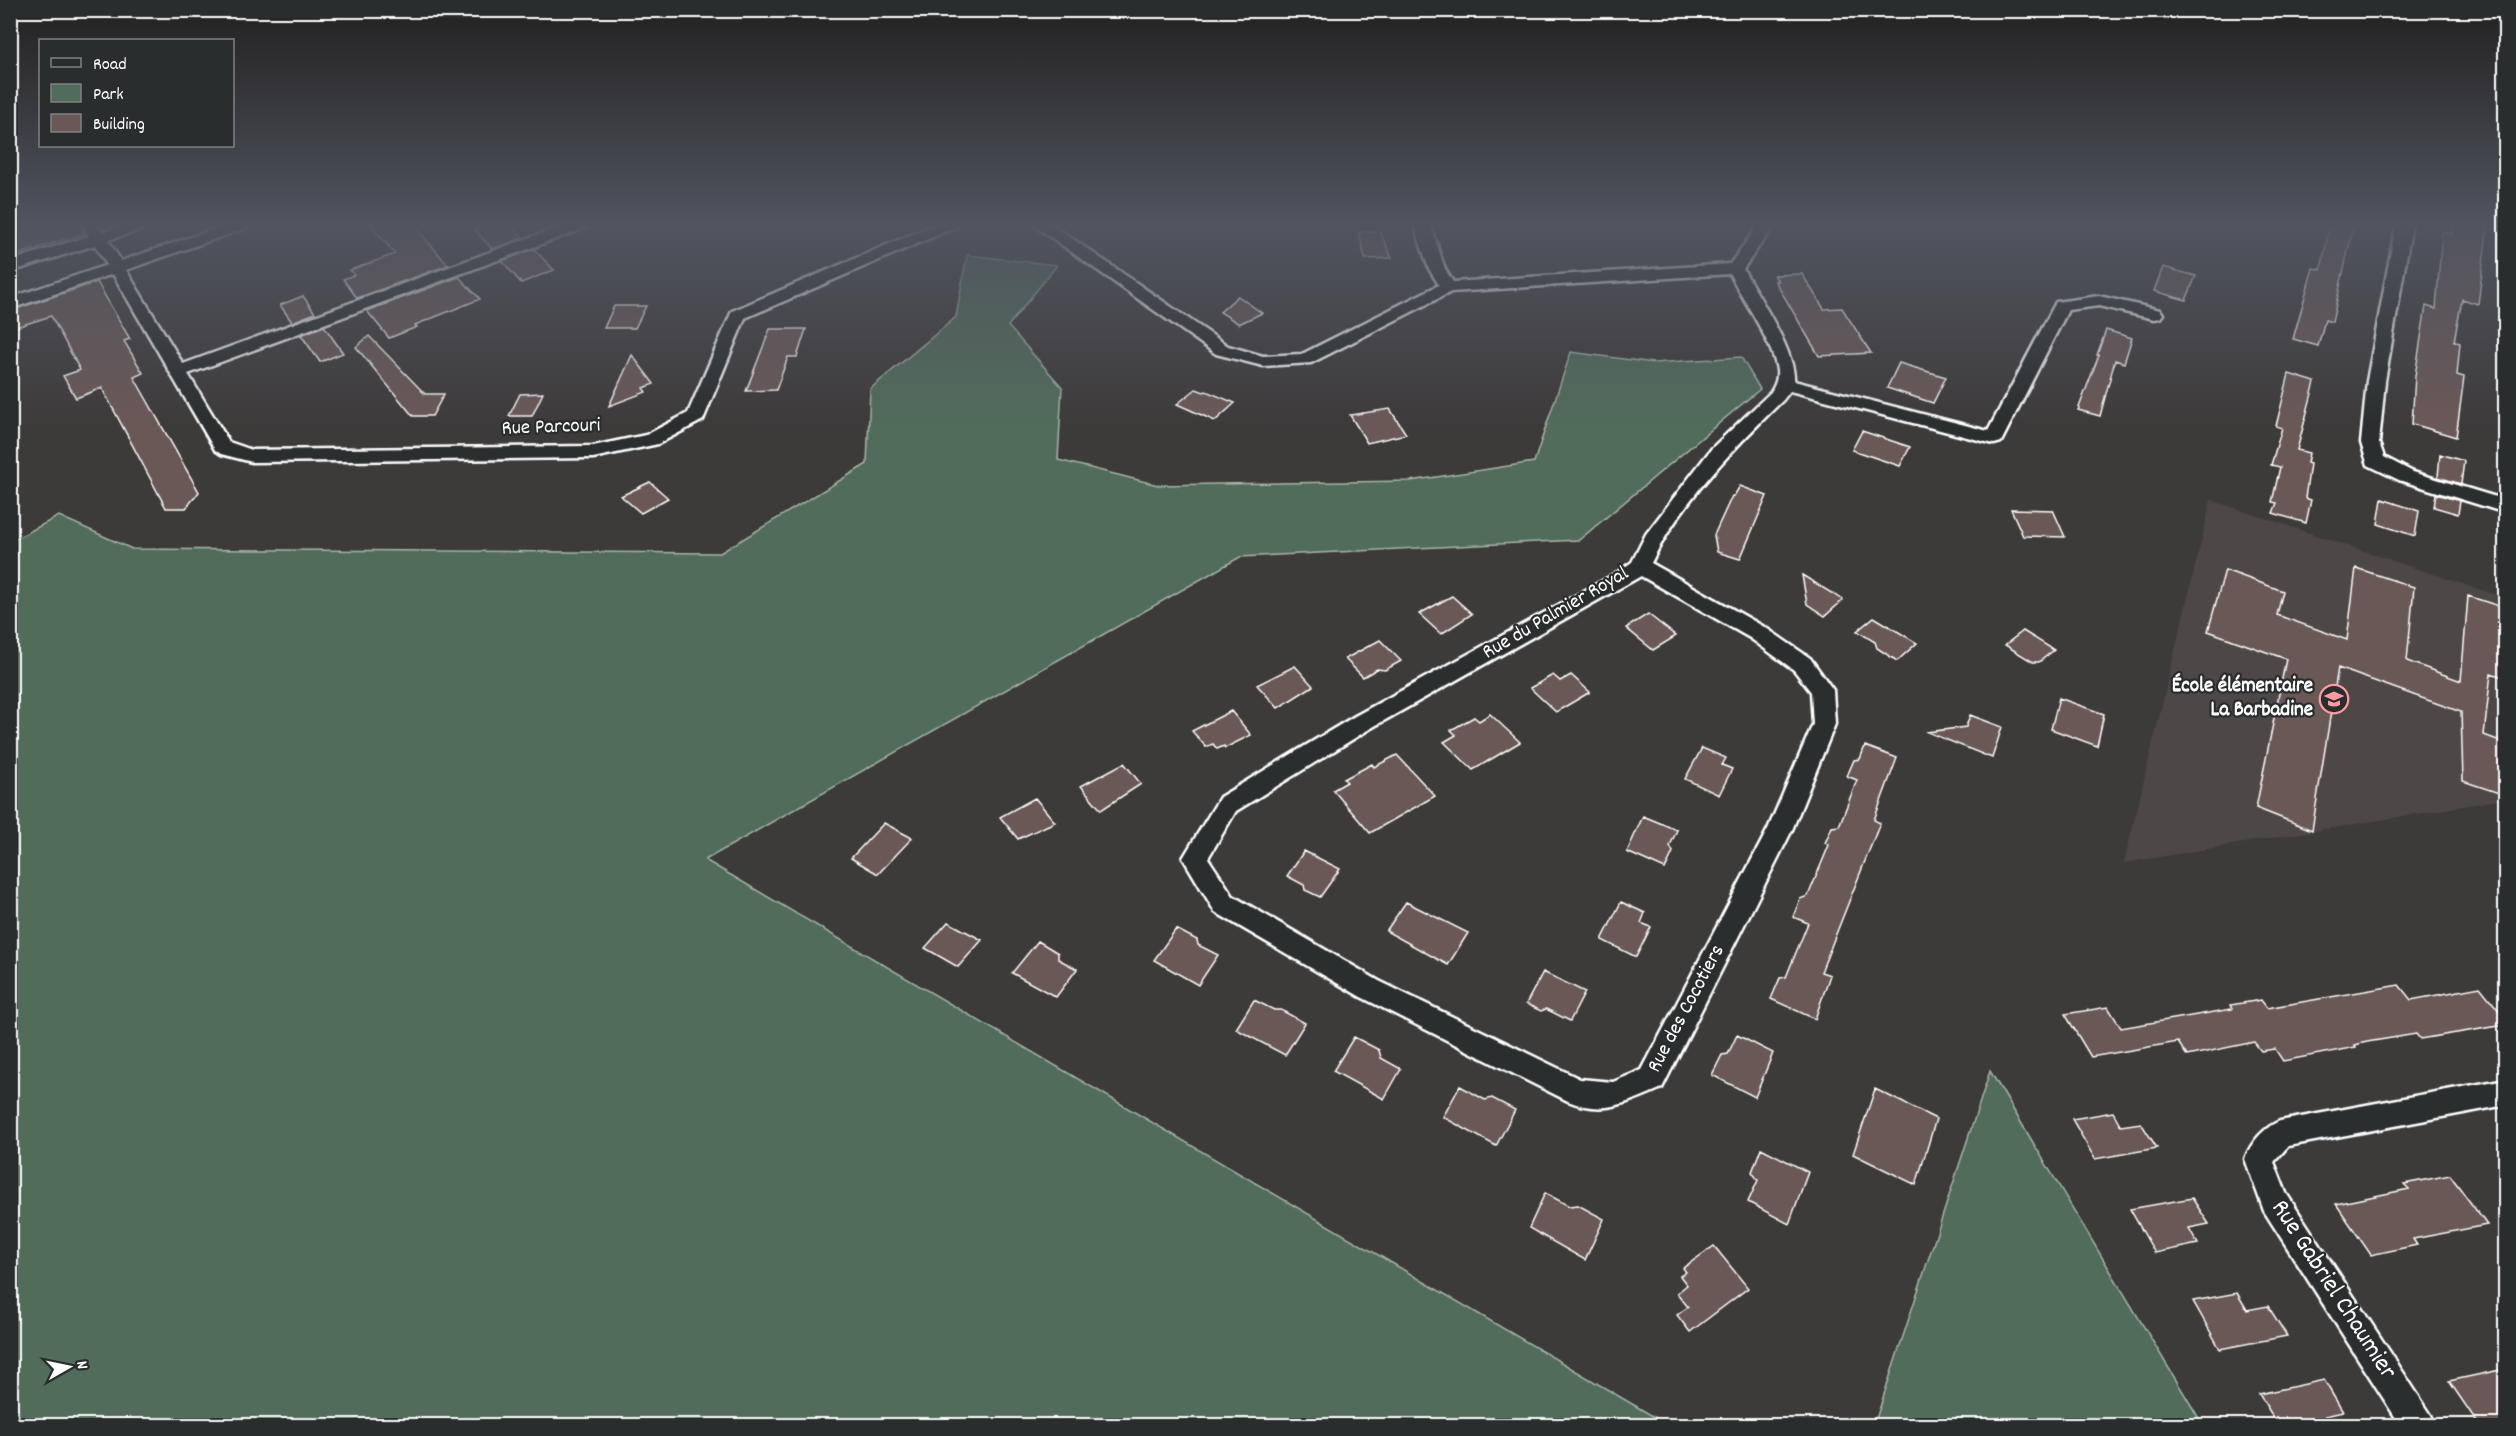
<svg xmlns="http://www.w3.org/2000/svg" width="2516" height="1436" font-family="Dekko,sans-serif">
<rect width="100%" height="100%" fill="#3d3a3a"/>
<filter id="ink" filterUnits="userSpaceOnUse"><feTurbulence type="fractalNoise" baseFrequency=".0167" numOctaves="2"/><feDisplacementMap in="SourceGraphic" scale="12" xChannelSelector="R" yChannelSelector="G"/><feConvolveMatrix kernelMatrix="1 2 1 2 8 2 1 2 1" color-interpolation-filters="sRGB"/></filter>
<g filter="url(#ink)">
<!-- built -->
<path fill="#4e4747" d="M2211,500L2505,598V799L2124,863Z"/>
<!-- green -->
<path fill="#516c5a" stroke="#a8b6ac" stroke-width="1.5" d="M967,255L1057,265L1008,326L1062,387L1058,460L1158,485L1410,481L1534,462L1571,352L1654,363L1741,357L1760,389L1579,540L1240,557L705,860L1668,1425H11V541L59,516L132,549L720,553L867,464L870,389L956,317Z
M1990,1071L2203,1425H1874Z"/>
<!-- building -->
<path fill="#6a5857" stroke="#fff" stroke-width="1.5" d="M10,224H80L85,233L10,257Z
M370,224H413L448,265L357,298L343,279L354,275L350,270L395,254Z
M494,224H510L523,238L492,249L475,230Z
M2330,224H2354L2332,322L2325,320L2318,346L2293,339L2313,268L2321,270Z
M2452,224H2488L2478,304L2462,299L2454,341L2460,343L2457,375L2464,377L2456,437L2412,424L2415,376L2426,306L2436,309L2442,232L2452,234Z
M1359,232H1380L1392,258L1365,259Z
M534,249L554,270L521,283L502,261Z
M2163,267L2196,276L2186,300L2154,291Z
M1802,274L1824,309L1842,308L1871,353L1819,356L1775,281H1778L1774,275Z
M459,277L480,299L415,325L417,327L389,338L367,311Z
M97,282L130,339L124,341L143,373L134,377L199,492L186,508H166L102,388L76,398L63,376L80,370L51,316L10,329V311Z
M303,296L315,313L292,322L280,305Z
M1238,296L1262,313L1239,324L1220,312Z
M614,306H646L635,328H604Z
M324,326L343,353L320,362L301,335Z
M770,329H806L797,357H788L776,390L746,391Z
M2106,330L2132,338L2124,363L2115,360L2100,416L2078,410L2099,355H2097Z
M369,336L425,394H444L432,416H413L356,347Z
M632,355L654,384L643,388L646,392L609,406Z
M1899,363L1946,377L1933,403L1887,388Z
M2289,374L2315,382L2297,450L2309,453L2307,463L2310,464L2305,498L2311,500L2306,523L2273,513L2277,503L2272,502L2280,467L2271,465L2282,428L2276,426Z
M1196,389L1204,392L1206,391L1235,403L1215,421L1177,404Z
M543,393L532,416H509L520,394Z
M1390,409L1406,434L1367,443L1350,415Z
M1862,431L1910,447L1900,466L1852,450Z
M2440,454L2464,461L2461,484L2438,477Z
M650,482L668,498L641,513L621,496Z
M1740,486L1767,496L1740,559L1717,552L1714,535L1732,496H1734Z
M2436,494L2460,501L2458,514L2434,507Z
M2382,499L2419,511L2415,536L2378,524Z
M2011,509L2053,510L2065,537L2023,536Z
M2356,568L2414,587L2407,661L2461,681L2468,596L2505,608V678L2491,673L2484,735L2503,742L2505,795L2463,781L2461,712L2338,668L2312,830L2256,808L2286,659L2208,631L2225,570L2283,591L2277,615L2347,640Z
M1802,575L1843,600L1825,616L1807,604Z
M1452,596L1472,614L1441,634L1419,614Z
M1648,614L1676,636L1653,650L1626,628Z
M1874,617L1917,643L1897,661L1877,648L1875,642L1857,631Z
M2023,631L2054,650L2039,662H2033L2005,645Z
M1380,640L1401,661L1385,670L1377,669L1363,677L1345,659Z
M1295,666L1313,686L1278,708L1257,685Z
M1553,675L1560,681L1571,675L1590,692L1556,712L1530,688Z
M2059,698L2104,714L2097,746L2051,729Z
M1231,711L1251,735L1225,748L1224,746L1217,749L1213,744L1206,747L1192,731Z
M1490,714L1520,742L1473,770L1444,742L1456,735L1451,730L1474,717L1479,721Z
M1970,715L2002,727L1992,758L1927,732L1966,727Z
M1865,746L1897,758L1874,820L1880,823L1821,972L1830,975L1815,1019L1771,999L1780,978L1786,977L1808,923L1793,917L1800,899L1808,896L1829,845L1825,843L1832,827L1839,826L1857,780L1847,776L1854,760L1860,759Z
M1702,748L1726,758L1722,765L1732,769L1719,795L1685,779Z
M1397,755L1435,796L1370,833L1333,790L1347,782L1344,779L1372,764L1374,767Z
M1124,763L1141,784L1101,810L1081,786Z
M1035,798L1055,822L1018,839L1000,817Z
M1643,816L1677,830L1670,846L1673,852L1665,869L1627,852Z
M884,823L912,838L878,874L851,858Z
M1304,851L1340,869L1320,897L1305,890L1304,885L1287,876Z
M1406,902L1468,933L1448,965L1386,931Z
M1621,902L1645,913L1641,923L1651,927L1636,957L1602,940Z
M948,922L982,940L958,967L925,948Z
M1176,929L1197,940L1198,945L1218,955L1198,985L1154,960Z
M1038,941L1058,953V959L1077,969L1056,997L1012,973Z
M1543,972L1585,992L1570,1021L1546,1009L1541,1011L1526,1004Z
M2399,985L2411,1000L2480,987L2505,1018V1025L2420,1039L2416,1034L2367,1042L2355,1045L2356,1047L2283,1061L2275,1049L2261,1051L2254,1042L2187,1056L2178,1042L2091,1057L2065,1014L2108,1007L2121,1028L2232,1009L2230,1005L2261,1000L2267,1008Z
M1254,1000L1274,1010H1281L1305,1023L1285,1055L1236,1029Z
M1737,1035L1773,1053L1755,1097L1712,1075L1722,1055L1728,1054Z
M1354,1037L1379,1050L1381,1058L1401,1069L1384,1099L1333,1071Z
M1460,1086L1485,1100L1492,1098L1515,1110L1496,1146L1443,1117Z
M1875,1089L1936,1119L1916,1185L1853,1154Z
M2113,1112L2121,1126L2141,1123L2157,1148L2095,1159L2072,1119Z
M1761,1148L1808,1172L1789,1224L1748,1202L1758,1180L1752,1172Z
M2450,1175L2487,1225L2413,1239L2417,1245L2371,1255L2336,1204L2409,1189L2404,1184Z
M1545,1193L1569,1206L1578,1205L1604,1219L1585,1260L1529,1228Z
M2192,1198L2209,1224L2189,1228L2198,1244L2155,1253L2130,1209Z
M1714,1246L1748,1288L1690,1332L1677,1315L1688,1307L1677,1293L1687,1285L1680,1276L1686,1272L1683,1268Z
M2237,1293L2247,1310L2268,1306L2287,1336L2220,1349L2193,1301Z
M2505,1369V1425H2479L2449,1381Z
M2324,1380L2343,1412L2325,1416L2331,1425H2278L2259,1394Z"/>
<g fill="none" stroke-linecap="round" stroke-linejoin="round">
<!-- minor casing -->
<g stroke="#fff" stroke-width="5">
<path id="minor" d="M82,224H98L103,232L127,224H151L149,227L108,240L121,261L228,224H251L249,227L126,270L183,364L567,224H590L588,227L188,374L229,442L252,450L593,446L646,435L688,413L732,311L936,224H958L956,227L745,318L703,420L658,444L593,458L252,462L221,454L215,450L113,274L10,309V298L107,265L95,245L10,272V261L89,236Z
M1032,224H1051L1228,346L1263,356L1302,354L1439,285L1429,269L1414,224H1430L1445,269L1453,282L1730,264L1759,224H1775L1743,269C1758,296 1796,352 1794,381L1988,431L2056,302L2099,296L2160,310L2163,314L2160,318L2154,319L2099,306L2068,310L2003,438L2001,442L1994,444L1790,391L1783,400C1734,448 1682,500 1651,563L1766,628L1810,658L1833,690L1835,724L1792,830L1662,1088C1628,1102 1605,1116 1568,1101L1361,997L1215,912L1183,858L1220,797L1355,716L1615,574L1632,562L1646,534L1712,448L1771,392C1775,385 1778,379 1777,370C1773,343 1743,300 1730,274L1451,292L1311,363L1263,366L1216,354ZM1641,576L1750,638L1794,670L1811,692L1813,724L1768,829L1642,1070L1613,1082L1580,1079L1379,981L1233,896L1208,858L1236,811L1371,728Z
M2396,224H2412L2385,381L2379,443L2384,457L2413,472L2506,500V513L2399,480L2368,465L2361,443L2367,381Z
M2506,1079V1105L2288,1146L2274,1162L2286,1193L2431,1415L2436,1426H2401L2264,1211L2245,1159C2251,1143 2264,1127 2280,1121Z"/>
</g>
<!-- minor -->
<use href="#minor" fill="#2a2d2e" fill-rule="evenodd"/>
</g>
</g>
<!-- sky -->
<linearGradient id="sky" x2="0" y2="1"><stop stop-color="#222020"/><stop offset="0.53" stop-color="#515560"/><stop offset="1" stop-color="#515560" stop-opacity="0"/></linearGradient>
<rect width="2516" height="425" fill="url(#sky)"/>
<!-- icons -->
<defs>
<g id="school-ring" transform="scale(1.5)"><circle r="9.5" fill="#2a2d2e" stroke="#ff9aa2" stroke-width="1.5"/><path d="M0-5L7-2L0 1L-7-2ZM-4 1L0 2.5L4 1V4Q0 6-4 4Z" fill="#ff9aa2"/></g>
</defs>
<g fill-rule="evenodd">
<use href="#school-ring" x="2334" y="699"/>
</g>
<g text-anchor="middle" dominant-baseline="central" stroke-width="4.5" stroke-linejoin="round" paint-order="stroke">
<!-- street labels -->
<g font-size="21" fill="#fff" stroke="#2a2d2e">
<text transform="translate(551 428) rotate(-2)">Rue Parcouri</text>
<text transform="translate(1556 614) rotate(-30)">Rue du Palmier Royal</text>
<text transform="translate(1687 1009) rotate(-62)">Rue des Cocotiers</text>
</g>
<!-- poi labels -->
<g font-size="21" font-weight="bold" fill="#fff" stroke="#2a2d2e" text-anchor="end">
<text x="2313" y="687">École élémentaire<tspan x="2313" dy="24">La Barbadine</tspan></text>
</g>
<!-- near-street labels -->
<g font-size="26" fill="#fff" stroke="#2a2d2e">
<text transform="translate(2333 1290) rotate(57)">Rue Gabriel Chaumier</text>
</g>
</g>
<!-- margin -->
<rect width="2516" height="1436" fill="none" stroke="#2a2d2e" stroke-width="36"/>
<rect x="18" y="18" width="2480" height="1400" fill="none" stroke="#fff" stroke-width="2" filter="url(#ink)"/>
<!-- legend -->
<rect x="39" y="39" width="195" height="108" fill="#2a2d2e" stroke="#7f8182" stroke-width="1.5"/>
<rect x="51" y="58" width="30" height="9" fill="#2a2d2e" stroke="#7f8182" stroke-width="1.5"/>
<text x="93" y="69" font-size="18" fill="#ffffff">Road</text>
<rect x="51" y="84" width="30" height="18" fill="#516c5a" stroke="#7f8182" stroke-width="1.5"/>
<text x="93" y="99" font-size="18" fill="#ffffff">Park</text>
<rect x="51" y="114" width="30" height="18" fill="#6a5857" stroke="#7f8182" stroke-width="1.5"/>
<text x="93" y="129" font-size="18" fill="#ffffff">Building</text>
<!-- north arrow -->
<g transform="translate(69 1367) rotate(81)" stroke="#2a2d2e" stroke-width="4.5" paint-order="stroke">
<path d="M0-4.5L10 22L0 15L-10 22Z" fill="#ffffff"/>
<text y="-9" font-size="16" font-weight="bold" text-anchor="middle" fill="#ffffff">N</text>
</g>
</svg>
